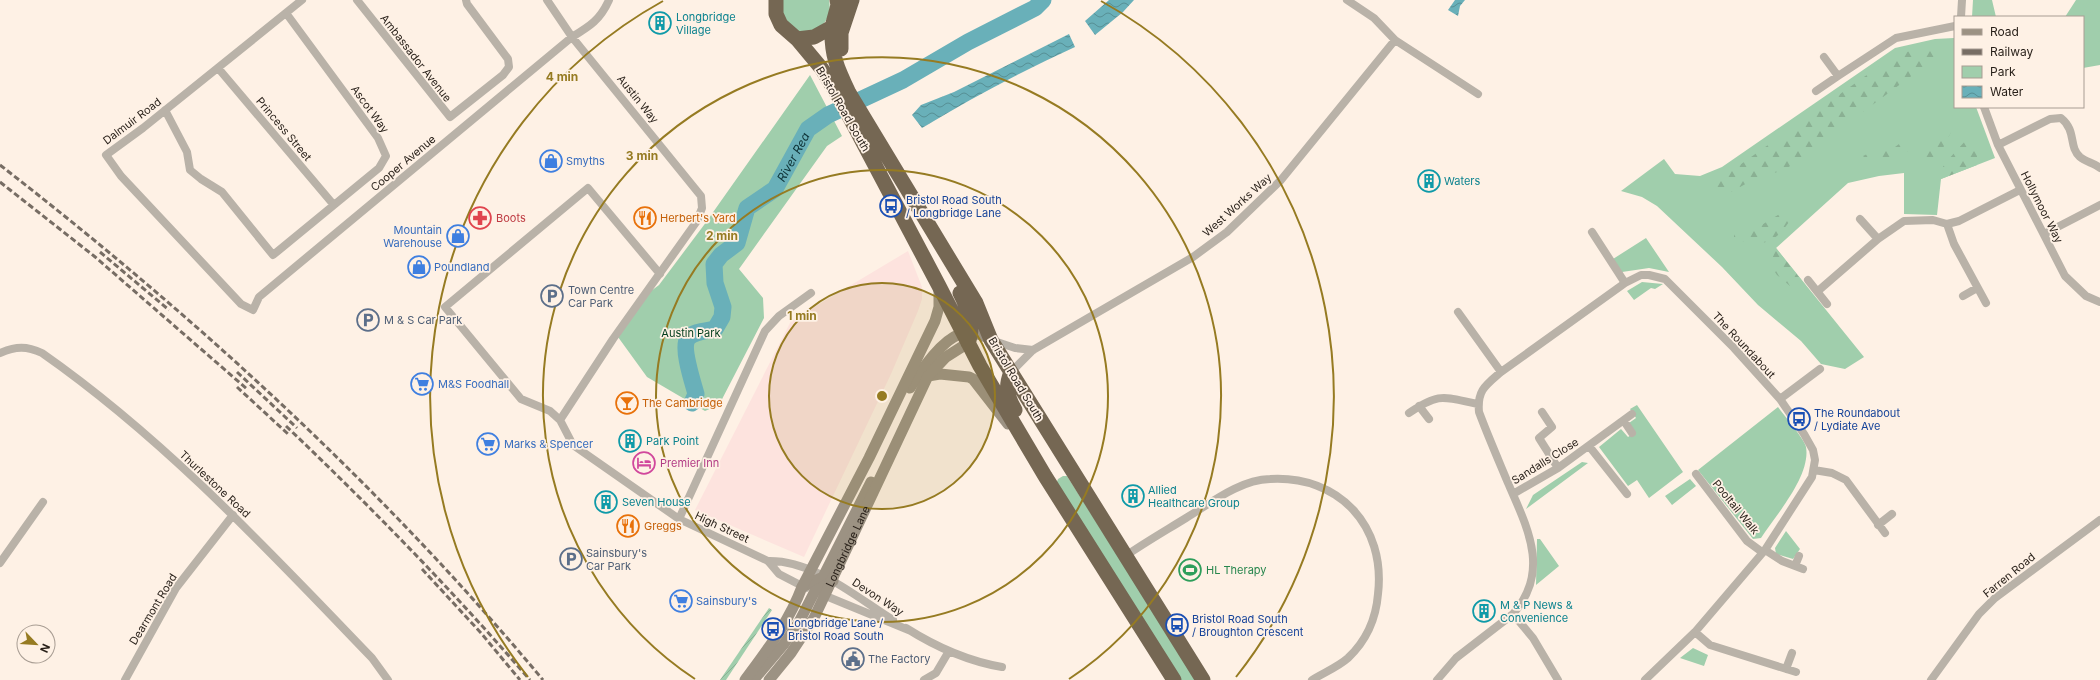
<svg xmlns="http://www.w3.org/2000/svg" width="2100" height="680" font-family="Inter,sans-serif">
<defs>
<pattern id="forest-firs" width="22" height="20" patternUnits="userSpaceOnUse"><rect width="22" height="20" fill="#a0ceac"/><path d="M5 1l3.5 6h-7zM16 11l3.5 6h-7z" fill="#8ab093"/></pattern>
<pattern id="garden-furrows" width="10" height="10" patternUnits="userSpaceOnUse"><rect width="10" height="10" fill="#a0ceac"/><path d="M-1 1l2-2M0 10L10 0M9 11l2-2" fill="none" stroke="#8ab093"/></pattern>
<pattern id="water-waves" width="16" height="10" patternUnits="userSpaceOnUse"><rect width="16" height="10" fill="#69b0b9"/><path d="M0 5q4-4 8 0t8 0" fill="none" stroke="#568f95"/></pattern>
</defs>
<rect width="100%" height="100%" fill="#fef1e5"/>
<!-- education -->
<path fill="#fde3de" d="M908,251L922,287V299L918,311L891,374L804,557L695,510L791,321Z"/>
<!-- green -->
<path fill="#a0ceac" d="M782,0H829C832,15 825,28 810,31C804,31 799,33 794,29C790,27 786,21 783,18Z
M1973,0H1992L1996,17H1972Z
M2076,0H2100V65L2083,68V17H2065Z
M1954,38L1955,107H1976L1995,158L1941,179L1937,215L1904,214V173L1879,176L1848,183L1776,248L1864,357L1845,369L1821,364L1801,341L1758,305L1722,267L1657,206L1642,197L1621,191L1664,159L1675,174L1700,176L1722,167L1895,48L1935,39Z
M810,75L842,136L827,146L739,269L763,298L764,318L719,405L705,411L647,377L618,337L651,291L659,285L704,225Z
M1646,238L1669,272L1649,268L1622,272L1613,259Z
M1642,282L1663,284L1655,289L1651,288L1634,300L1627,291Z
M1637,405L1683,472L1649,498L1637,480L1628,486L1599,447L1621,429L1628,437L1635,432L1629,423L1636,418L1630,409Z
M1778,407C1783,414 1805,440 1806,447C1811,476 1776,515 1761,538L1753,539L1698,470Z
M1582,462L1588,463L1526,509L1533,495Z
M1063,476H1067L1197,680H1179L1056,484L1058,479Z
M1690,479L1696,486L1672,505L1665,496Z
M1786,531L1800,549L1793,559L1776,554L1775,548Z
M1537,539H1540L1559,566L1536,585Z
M1693,648L1708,655L1704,666L1680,658Z"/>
<!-- forest -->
<path fill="url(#forest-firs)" d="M1925,47L1941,54L1786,169L1749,182L1724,196L1716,187L1720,179L1895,55Z
M1945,131L1951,132L1941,152L1932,160L1923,158C1923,147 1936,137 1945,131Z
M1968,138L1977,144V165L1941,179L1938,175L1946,162Z
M1903,141L1908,143L1912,148C1892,163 1889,161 1865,158L1863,156L1869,153L1891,150Z
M1796,204L1798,209C1786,225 1778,244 1756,243C1747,242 1742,242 1734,238V234L1755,229Z
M1776,248L1806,286H1790L1777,275L1770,265Z"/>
<!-- garden -->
<path fill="url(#garden-furrows)" d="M769,608L772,610L726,680H720Z"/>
<!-- water -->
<path fill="url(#water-waves)" d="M1109,0H1134L1123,12L1095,35L1085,21Z
M1455,0H1465L1460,6L1458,16L1448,10Z
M1069,34L1075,47C1022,71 972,98 922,128L912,115L921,105L954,92Z"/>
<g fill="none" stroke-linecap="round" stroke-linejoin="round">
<!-- river -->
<path stroke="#69b0b9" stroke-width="17" id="s1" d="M692,403L696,394C693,383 681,347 688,338C694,331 707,331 715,329L722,317L723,307L715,283L714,264L721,255L737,243L747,208L775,189L808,129L828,115L903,80L968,42L1035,8L1043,0"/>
<!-- street -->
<path stroke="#b9b2a8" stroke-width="8" d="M302,0L143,128L106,155L121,176L241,304L253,310L259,297L572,37C590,26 600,20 609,0
M357,0L450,117L503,75L509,67L508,59L467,4L466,0
M547,0L572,37L701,196L702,208L697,221L613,339L560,420
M1347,0L1374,18L1395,40L1478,94
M1961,17L1962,0
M1824,57L1838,76L1896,38L1955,26
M218,68L333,204
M1816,91L1838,76
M1984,107L1998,145L2065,276L2086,296L2100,302
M165,110L187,152L190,170L201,179L222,192L273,255L379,168L386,156L378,138L286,13
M1998,145L2050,119L2061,118C2077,131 2068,146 2080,157C2086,162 2094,163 2100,168
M1860,219L1878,239
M1947,224L1954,244L1986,303
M1592,232L1625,283
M2044,234L2100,205
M660,274L588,188L445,307L521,399L550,411L560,420L573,445L679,519L768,561L779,574L806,588
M1808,280L1827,304
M1818,291L1878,239L1904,221L1933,220L1947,224L1959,221L2020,190
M1963,296L1977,288
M1458,312L1501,372
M991,340L1015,348L1033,350
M0,353C16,346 27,346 42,353C165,439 268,550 372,658L388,680
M1011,372L1033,350L1193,257L1227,232L1281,180L1395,40
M1780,399L1820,369
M1419,406L1429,419
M1542,412L1552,427L1539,438L1558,468
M1409,413C1440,392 1443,397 1478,404
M1624,421L1632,433
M1589,446L1627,494
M1814,470L1832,473L1846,480L1885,533
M1696,474L1747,541L1762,552
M1513,494L1558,468L1632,414
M679,519L765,331L779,316L811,293
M1878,525L1892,514
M1765,550L1782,561L1803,569
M1124,557C1144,543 1165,531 1186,518C1211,503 1239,480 1270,479C1339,475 1386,526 1378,594C1376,619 1366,641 1348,658C1338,667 1323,673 1312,680
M768,561C814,560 856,597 893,620
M0,563L43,502
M1795,566L1799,556
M821,594L911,631
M1513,614L1533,638L1558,680
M906,628C936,647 967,661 1002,667
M1695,632L1710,645L1796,672
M1786,669L1792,653
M125,680L176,588L233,515
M924,680L936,673L949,651
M1437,680L1456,658L1513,614C1551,571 1527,527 1508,483C1498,459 1488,436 1479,412C1477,390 1486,385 1501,372L1625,283L1641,275H1649L1665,279L1734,348L1780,399L1804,434L1813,450L1815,460L1812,477L1765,550L1695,632L1645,680
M1931,680L1979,614L1995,598L2100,520"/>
<!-- secondary -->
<g stroke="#9c9283" stroke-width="11">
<path d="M928,376L940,374L969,377L973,379L1008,424"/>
<path d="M910,388C920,372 944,336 964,333C974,331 983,335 991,340"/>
<path d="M802,587L823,577L871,482"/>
<path d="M756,677L784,644L799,622L815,591L833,581"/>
<path d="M745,680C767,650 789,622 802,587L869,458L935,321L939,307V288"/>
<path id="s2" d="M769,680L791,653L814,618L928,376L946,357L968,343"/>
</g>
<!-- highway -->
<path stroke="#756753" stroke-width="15" d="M776,0V14L781,25L797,39L822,69L840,99L939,286L980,366L1045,476L1174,680
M832,27C831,55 837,68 849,93L976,303L991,340L1203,680
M797,39L814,37L832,27L838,5L837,0
M841,49V33L852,0
M960,293C968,309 975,326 968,343
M1011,372C1005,387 1007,396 1015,410"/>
<!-- rail -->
<path stroke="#776d64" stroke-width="3" stroke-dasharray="6 3" stroke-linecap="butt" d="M0,165C197,318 383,488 543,680
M0,182L94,256L247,389
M100,252L169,310
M237,372L297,428
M237,387L288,434
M286,426C371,507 453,591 530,680
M422,569L481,633L520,680"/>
</g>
<!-- distance rings -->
<circle cx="882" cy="396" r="113" fill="#967b22" fill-opacity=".12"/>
<g fill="none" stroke="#967b22" stroke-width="2">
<circle cx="882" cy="396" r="113"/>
<circle cx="882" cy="396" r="226"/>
<path d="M695 679A339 339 0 1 1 1069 679"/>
<path d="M528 677A452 452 0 0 1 663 1M1101 1A452 452 0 0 1 1236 677"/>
</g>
<!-- icons -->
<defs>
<g id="building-ring" transform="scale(1.15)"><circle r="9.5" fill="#fef1e5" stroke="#0f9aa8" stroke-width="1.5"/><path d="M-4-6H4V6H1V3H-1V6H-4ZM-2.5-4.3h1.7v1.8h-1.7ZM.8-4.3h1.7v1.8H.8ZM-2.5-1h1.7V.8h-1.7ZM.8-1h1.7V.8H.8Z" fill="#0f9aa8"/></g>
<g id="shop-ring" transform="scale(1.15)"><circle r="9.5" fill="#fef1e5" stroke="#3f7fe0" stroke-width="1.5"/><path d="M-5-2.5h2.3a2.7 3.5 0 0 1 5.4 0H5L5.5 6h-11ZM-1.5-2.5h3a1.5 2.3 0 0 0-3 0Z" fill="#3f7fe0"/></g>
<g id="bus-ring" transform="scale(1.15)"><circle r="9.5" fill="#fef1e5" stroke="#1a4fb4" stroke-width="1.5"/><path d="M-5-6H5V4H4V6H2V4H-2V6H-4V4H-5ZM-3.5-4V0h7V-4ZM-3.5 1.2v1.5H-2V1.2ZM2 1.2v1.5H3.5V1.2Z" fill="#1a4fb4"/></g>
<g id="pharmacy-ring" transform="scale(1.15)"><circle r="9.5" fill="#fef1e5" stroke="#e0444e" stroke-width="1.5"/><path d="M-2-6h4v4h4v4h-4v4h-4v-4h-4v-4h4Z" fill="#e0444e"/></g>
<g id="restaurant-ring" transform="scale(1.15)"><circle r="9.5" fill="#fef1e5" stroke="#e8710a" stroke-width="1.5"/><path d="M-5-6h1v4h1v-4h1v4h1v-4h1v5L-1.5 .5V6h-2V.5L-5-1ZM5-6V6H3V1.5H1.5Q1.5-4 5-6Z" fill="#e8710a"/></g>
<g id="parking-ring" transform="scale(1.15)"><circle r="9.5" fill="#fef1e5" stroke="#5c6f8a" stroke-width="1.5"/><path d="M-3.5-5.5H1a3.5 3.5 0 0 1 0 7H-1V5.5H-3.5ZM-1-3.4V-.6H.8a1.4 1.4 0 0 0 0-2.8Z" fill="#5c6f8a"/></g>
<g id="supermarket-ring" transform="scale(1.15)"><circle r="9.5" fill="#fef1e5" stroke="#3f7fe0" stroke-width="1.5"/><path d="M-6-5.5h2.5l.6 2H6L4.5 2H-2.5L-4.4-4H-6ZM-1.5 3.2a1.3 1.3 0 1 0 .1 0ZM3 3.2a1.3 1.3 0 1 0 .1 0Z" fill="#3f7fe0"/></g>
<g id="bar-ring" transform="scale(1.15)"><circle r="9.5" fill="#fef1e5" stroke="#e8710a" stroke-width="1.5"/><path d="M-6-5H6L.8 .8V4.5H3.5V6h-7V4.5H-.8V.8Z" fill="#e8710a"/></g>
<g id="hotel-ring" transform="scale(1.15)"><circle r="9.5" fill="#fef1e5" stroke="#d1479c" stroke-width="1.5"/><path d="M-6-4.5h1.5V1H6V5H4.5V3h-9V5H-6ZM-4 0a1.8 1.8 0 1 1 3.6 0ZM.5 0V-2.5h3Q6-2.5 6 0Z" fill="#d1479c"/></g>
<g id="stadium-ring" transform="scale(1.15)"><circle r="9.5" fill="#fef1e5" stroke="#2e9e5b" stroke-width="1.5"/><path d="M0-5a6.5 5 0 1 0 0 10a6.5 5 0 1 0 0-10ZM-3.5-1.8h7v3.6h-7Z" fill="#2e9e5b"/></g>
<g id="civic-ring" transform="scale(1.15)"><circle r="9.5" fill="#fef1e5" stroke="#5c6f8a" stroke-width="1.5"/><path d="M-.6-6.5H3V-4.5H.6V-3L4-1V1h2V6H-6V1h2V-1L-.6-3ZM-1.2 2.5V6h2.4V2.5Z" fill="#5c6f8a"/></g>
</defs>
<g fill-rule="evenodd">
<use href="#building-ring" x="660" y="23"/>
<use href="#shop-ring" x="551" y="161"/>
<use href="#building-ring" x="1429" y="181"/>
<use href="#bus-ring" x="891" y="206"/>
<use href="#pharmacy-ring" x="480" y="218"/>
<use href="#restaurant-ring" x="645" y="218"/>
<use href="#shop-ring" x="458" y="236"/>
<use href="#shop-ring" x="419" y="267"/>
<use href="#parking-ring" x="552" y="296"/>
<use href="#parking-ring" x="368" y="320"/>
<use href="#supermarket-ring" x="422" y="384"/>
<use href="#bar-ring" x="627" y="403"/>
<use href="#bus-ring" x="1799" y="419"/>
<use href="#building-ring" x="630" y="441"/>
<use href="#supermarket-ring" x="488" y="444"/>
<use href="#hotel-ring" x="644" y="463"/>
<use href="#building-ring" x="1133" y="496"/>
<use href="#building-ring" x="606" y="502"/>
<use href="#restaurant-ring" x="628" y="526"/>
<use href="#parking-ring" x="571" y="559"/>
<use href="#stadium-ring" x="1190" y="570"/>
<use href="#supermarket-ring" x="681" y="601"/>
<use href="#building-ring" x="1484" y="611"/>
<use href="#bus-ring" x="1177" y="625"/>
<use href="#bus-ring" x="773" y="629"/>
<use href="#civic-ring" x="853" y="659"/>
</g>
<g text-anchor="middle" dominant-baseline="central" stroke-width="3.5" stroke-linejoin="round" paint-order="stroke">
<!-- culture labels -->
<g font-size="11" fill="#0d838f" stroke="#fef1e5" text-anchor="start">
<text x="676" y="17">Longbridge<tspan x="676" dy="13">Village</tspan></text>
<text x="1444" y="181">Waters</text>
<text x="646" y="441">Park Point</text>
<text x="1148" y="490">Allied<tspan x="1148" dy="13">Healthcare Group</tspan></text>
<text x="622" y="502">Seven House</text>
<text x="1500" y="605">M &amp; P News &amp;<tspan x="1500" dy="13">Convenience</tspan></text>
</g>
<!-- street labels -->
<g font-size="11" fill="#271f18" stroke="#fef1e5">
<text transform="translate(416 58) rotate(52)">Ambassador Avenue</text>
<text transform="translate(638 99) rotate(51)">Austin Way</text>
<text transform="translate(370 109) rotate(54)">Ascot Way</text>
<text transform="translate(843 109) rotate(60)">Bristol Road South</text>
<text transform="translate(132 121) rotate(-37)">Dalmuir Road</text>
<text transform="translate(284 129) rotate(50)">Princess Street</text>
<text transform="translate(403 163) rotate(-40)">Cooper Avenue</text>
<text transform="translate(1237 205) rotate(-42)">West Works Way</text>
<text transform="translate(2042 207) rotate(63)">Hollymoor Way</text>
<text transform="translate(1744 345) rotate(47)">The Roundabout</text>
<text transform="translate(1016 379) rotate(59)">Bristol Road South</text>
<text transform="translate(1545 461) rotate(-32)">Sandalls Close</text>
<text transform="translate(215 484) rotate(43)">Thurlestone Road</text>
<text transform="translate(1736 507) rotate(51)">Pooltail Walk</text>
<text transform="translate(722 527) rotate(25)">High Street</text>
<text stroke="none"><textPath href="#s2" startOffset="156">Longbridge Lane</textPath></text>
<text transform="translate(2009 575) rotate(-39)">Farren Road</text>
<text transform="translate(878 597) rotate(33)">Devon Way</text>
<text transform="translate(153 609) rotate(-59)">Dearmont Road</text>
</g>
<!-- shop labels -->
<g font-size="11" fill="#366cbe" stroke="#fef1e5" text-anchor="start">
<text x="566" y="161">Smyths</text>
<text x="442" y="230" text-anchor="end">Mountain<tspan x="442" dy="13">Warehouse</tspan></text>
<text x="434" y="267">Poundland</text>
<text x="438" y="384">M&amp;S Foodhall</text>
<text x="504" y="444">Marks &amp; Spencer</text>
<text x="696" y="601">Sainsbury's</text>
</g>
<!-- transit labels -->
<g font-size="11" fill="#164399" stroke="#fef1e5" text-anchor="start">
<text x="906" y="200">Bristol Road South<tspan x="906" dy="13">/ Longbridge Lane</tspan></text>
<text x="1814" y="413">The Roundabout<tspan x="1814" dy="13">/ Lydiate Ave</tspan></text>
<text x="1192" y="619">Bristol Road South<tspan x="1192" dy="13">/ Broughton Crescent</tspan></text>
<text x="788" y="623">Longbridge Lane /<tspan x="788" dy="13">Bristol Road South</tspan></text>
</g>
<!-- health labels -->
<g font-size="11" fill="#be3a42" stroke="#fef1e5" text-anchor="start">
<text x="496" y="218">Boots</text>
</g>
<!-- food labels -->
<g font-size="11" fill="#c56008" stroke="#fef1e5" text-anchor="start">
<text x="660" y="218">Herbert's Yard</text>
<text x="642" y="403">The Cambridge</text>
<text x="644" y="526">Greggs</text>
</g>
<!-- service labels -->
<g font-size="11" fill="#4e5e75" stroke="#fef1e5" text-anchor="start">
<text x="568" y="290">Town Centre<tspan x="568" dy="13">Car Park</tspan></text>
<text x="384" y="320">M &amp; S Car Park</text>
<text x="586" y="553">Sainsbury's<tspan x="586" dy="13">Car Park</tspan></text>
<text x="868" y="659">The Factory</text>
</g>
<!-- park labels -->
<g font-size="11" fill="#003d1c" stroke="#fef1e5">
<text x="691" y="333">Austin Park</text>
</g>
<!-- hotel labels -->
<g font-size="11" fill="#b23c85" stroke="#fef1e5" text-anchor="start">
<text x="660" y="463">Premier Inn</text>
</g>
<!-- leisure labels -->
<g font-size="11" fill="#27864d" stroke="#fef1e5" text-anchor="start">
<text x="1206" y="570">HL Therapy</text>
</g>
<!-- water labels -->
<g font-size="12" font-style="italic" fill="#0d3135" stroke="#fef1e5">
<text stroke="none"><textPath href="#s1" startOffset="303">River Rea</textPath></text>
</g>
</g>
<circle cx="882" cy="396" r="6" fill="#967b22" stroke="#fef1e5" stroke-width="2"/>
<g font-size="12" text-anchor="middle" font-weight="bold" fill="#967b22" stroke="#fef1e5" stroke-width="3.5" stroke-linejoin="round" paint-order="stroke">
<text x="562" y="81">4 min</text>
<text x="642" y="160">3 min</text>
<text x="722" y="240">2 min</text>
<text x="802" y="320">1 min</text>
</g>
<!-- legend -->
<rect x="1954" y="16" width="130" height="92" fill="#fef1e5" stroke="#a89d93"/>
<rect x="1962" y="29" width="20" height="6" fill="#9c9283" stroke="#a89d93"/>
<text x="1990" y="36" font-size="12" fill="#271f18">Road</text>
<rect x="1962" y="49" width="20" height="6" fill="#776d64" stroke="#a89d93"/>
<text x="1990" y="56" font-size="12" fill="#271f18">Railway</text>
<rect x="1962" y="66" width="20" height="12" fill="#a0ceac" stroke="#a89d93"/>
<text x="1990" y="76" font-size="12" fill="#271f18">Park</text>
<rect x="1962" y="86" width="20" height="12" fill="url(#water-waves)" stroke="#a89d93"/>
<text x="1990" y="96" font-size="12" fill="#271f18">Water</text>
<!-- north arrow -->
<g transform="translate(36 644) rotate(115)"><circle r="19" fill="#fef1e5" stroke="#a89d93"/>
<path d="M0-3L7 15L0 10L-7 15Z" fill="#967b22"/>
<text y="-6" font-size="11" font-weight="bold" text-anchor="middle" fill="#271f18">N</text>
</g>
</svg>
